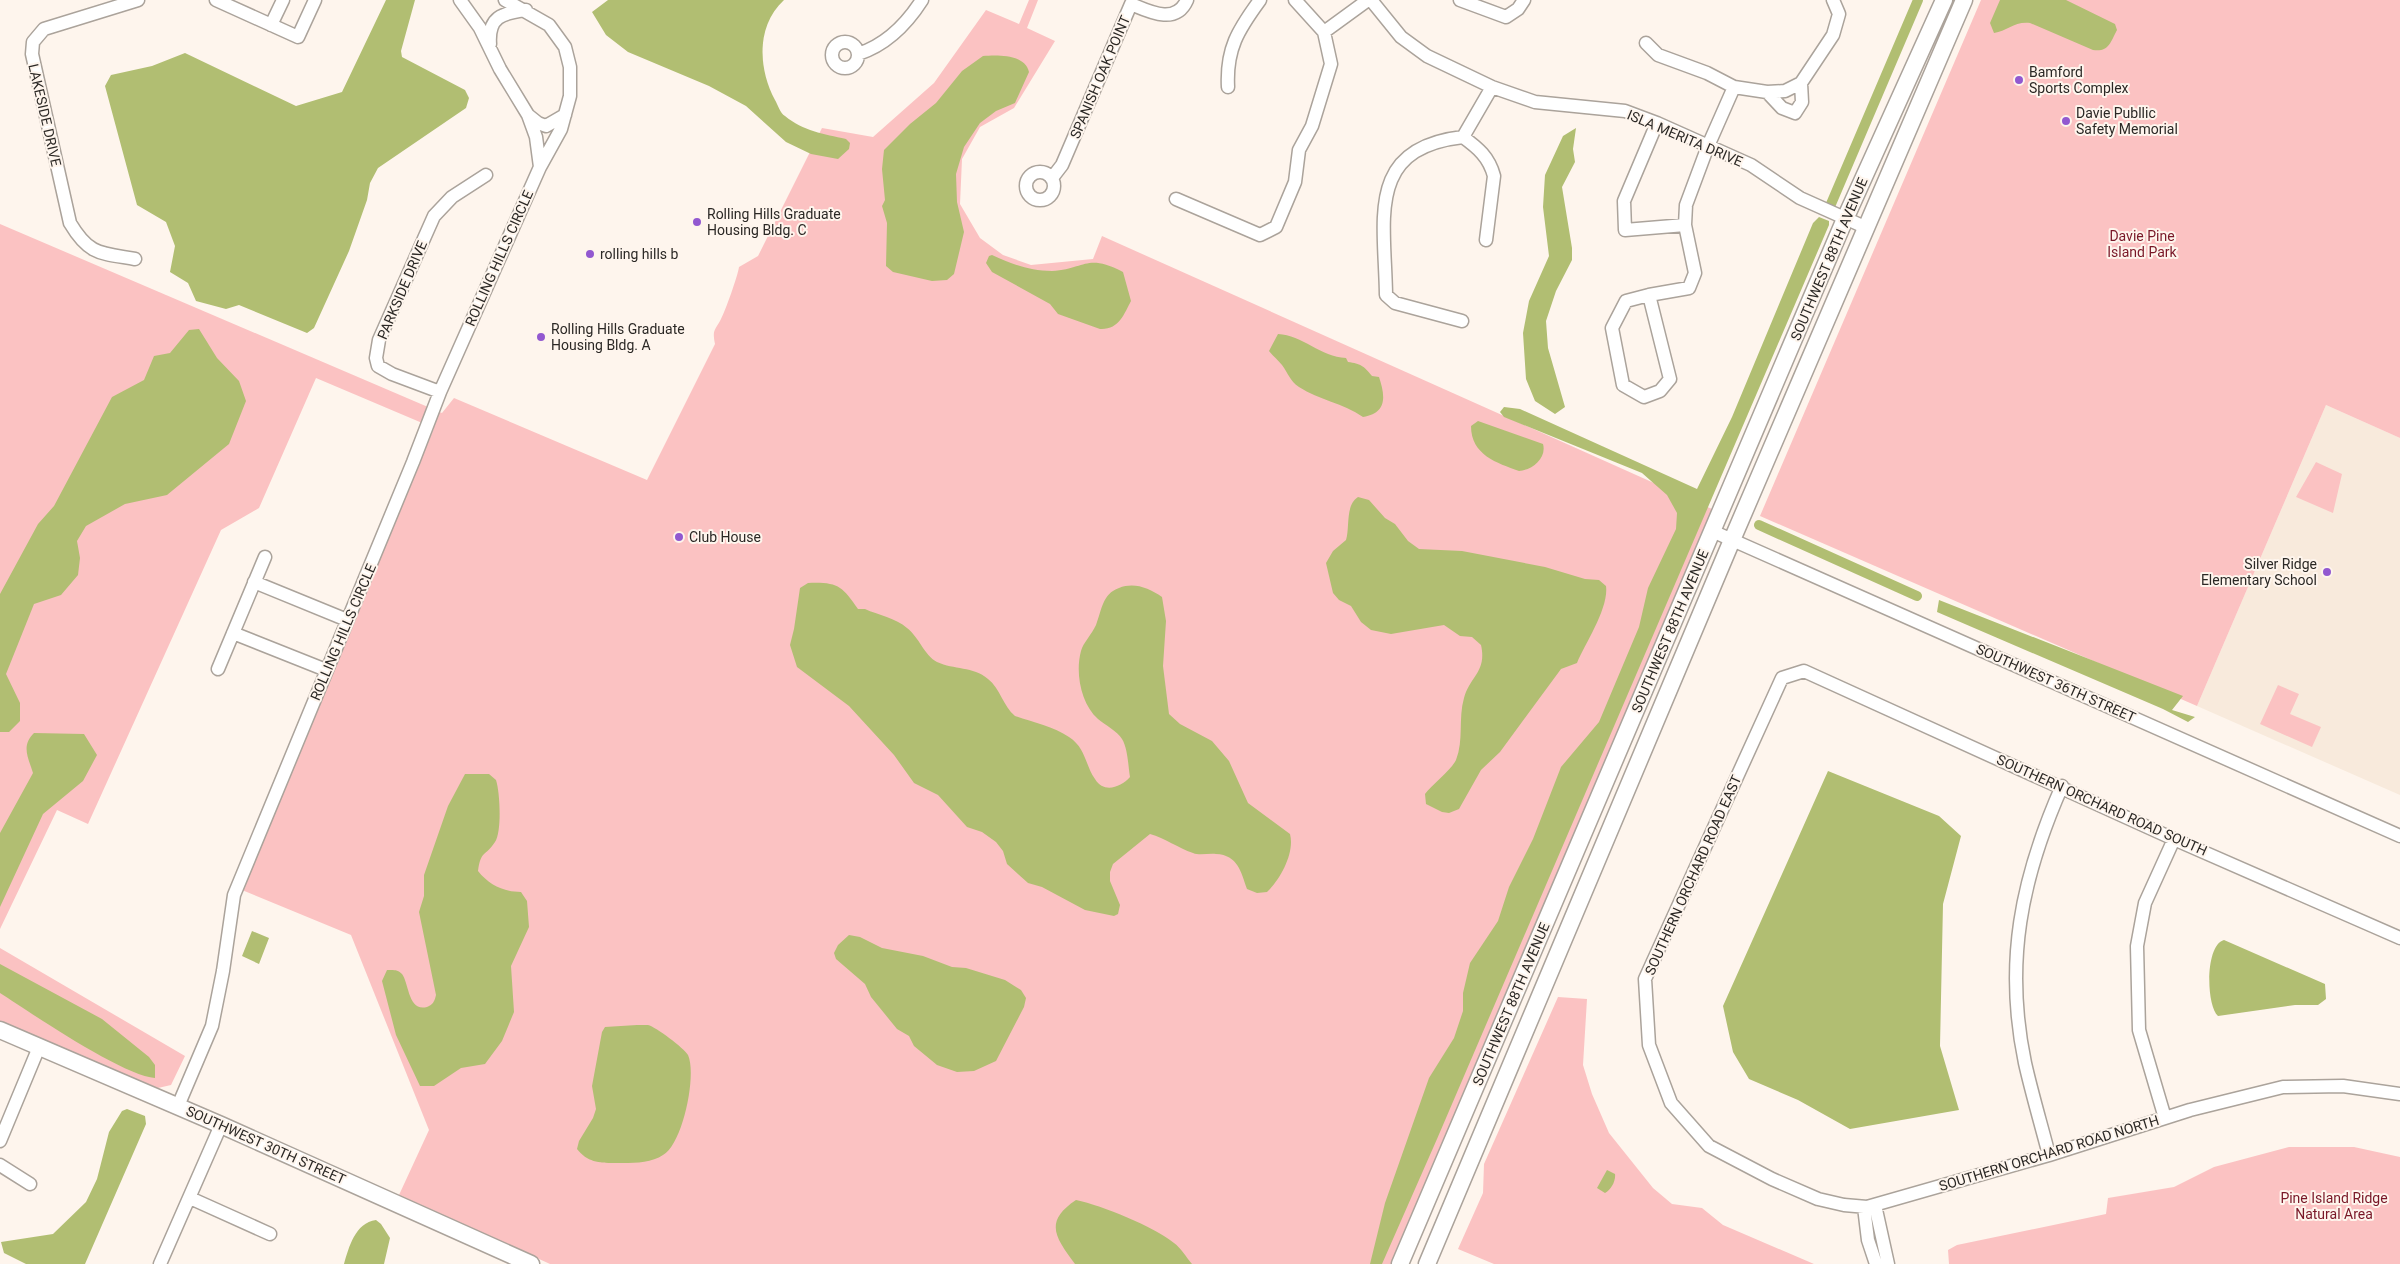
<svg xmlns="http://www.w3.org/2000/svg" width="2400" height="1264" font-family="Roboto,sans-serif">
<rect width="100%" height="100%" fill="#fef5ed"/>
<!-- built -->
<path fill="#f8eadc" d="M2326,405L2400,438V795L2197,706Z"/>
<!-- green -->
<path fill="#fbc2c2" d="M1029,0H1038L1027,28L1055,41L1014,108L980,127L962,159L960,204L980,238L1003,255L1031,265L1093,259L1102,236L1712,509L1392,1264H550L399,1195L429,1130L351,935L242,890L434,428L316,378L259,508L221,530L88,824L57,810L0,929V224L442,413L454,398L647,480L715,344C712,329 715,331 721,319C725,312 738,275 739,267L758,256L822,128L873,137L934,83L986,10L1019,24Z
M1981,0H2400V438L2326,405L2197,706L1760,516Z
M2316,462L2342,474L2333,513L2296,497Z
M2278,685L2299,694L2290,714L2321,727L2312,747L2260,724Z
M0,948L185,1056L171,1085L158,1088L0,1023Z
M1558,997L1587,999L1583,1065L1592,1094L1609,1133L1653,1188L1672,1204L1702,1208L1723,1225L1814,1264H1494L1458,1249L1483,1193L1484,1164Z
M2289,1147H2354L2400,1157V1264H1949L1948,1250L1957,1245L2106,1214L2108,1198L2174,1187L2214,1167Z"/>
<!-- water -->
<path fill="#b1be72" d="M386,0H415L401,51L402,57L465,90L469,98L466,108L378,168L370,183L367,200L349,251L314,328L307,333L239,305L226,309L196,301L188,283L170,272L175,246L166,222L137,205L105,86L111,75L152,66L185,53L296,106L342,92Z
M608,0H784C756,26 758,68 775,100C778,105 780,113 785,116C803,131 824,134 846,139L850,143L849,149L838,159L811,154L786,142L746,106L709,86L628,52L606,35L592,12Z
M2000,0H2066L2115,24L2117,30C2110,43 2109,52 2093,50L2030,23C2015,21 2007,31 1994,33L1990,23Z
M983,56C998,55 1025,54 1029,72L1015,103L996,111L980,123L964,147L956,174L957,202L964,232L954,274L947,280L932,281L893,272L886,266L887,223L882,206L885,200L882,169L884,150L910,124L936,103L962,71Z
M1576,128L1573,149L1575,162L1562,187L1572,248V260L1556,291L1546,321L1548,348L1565,407L1555,414L1535,401L1526,379L1523,333L1529,301L1549,256L1543,207L1545,175L1563,136Z
M1819,217L1829,221V225L1437,1139L1382,1264H1370L1385,1203L1429,1078L1454,1038L1463,1011V993L1470,963L1498,921L1509,887L1533,839L1561,767L1599,722L1639,627L1648,588L1676,529L1677,513L1667,495L1642,473L1504,417L1500,412L1504,407L1520,409L1697,489L1732,417L1813,223Z
M992,255C1012,264 1029,271 1052,271C1086,269 1086,253 1123,272L1131,301C1124,314 1119,330 1100,329L1058,314L1050,304L992,272L986,263L989,256Z
M199,329L217,358L239,381L246,401L229,444L167,495L125,504L86,526L77,541L80,558L78,575L61,595L34,604L6,674L20,703V721L9,732H0V594L38,524L54,506L112,397L144,380L154,356L170,353L189,330Z
M1278,334C1302,335 1321,357 1346,358L1348,362C1361,364 1363,365 1372,376L1379,377C1385,395 1388,413 1363,417C1343,403 1319,400 1299,387C1290,381 1288,373 1282,365C1278,360 1273,356 1269,351Z
M1478,421L1543,444C1547,458 1532,470 1519,471C1497,463 1471,455 1471,426Z
M1358,497L1369,500L1385,518L1395,524L1408,541L1419,549L1462,551L1545,567L1585,579L1599,580L1606,586C1609,608 1586,642 1577,663L1561,669L1500,752L1481,770L1459,809L1449,813L1442,812L1426,804L1425,794C1432,785 1451,770 1456,760C1464,740 1458,719 1464,698C1470,676 1487,672 1481,645L1472,637L1460,636L1444,625L1391,634L1371,630L1361,622L1351,606L1339,600L1333,593L1326,563L1333,551L1346,540C1350,528 1345,505 1358,497Z
M808,583C838,582 842,586 858,609H865C878,615 896,618 907,628C919,637 924,655 937,662C954,670 973,666 988,679C1000,688 1003,706 1015,716C1032,722 1054,727 1069,737C1086,748 1085,765 1095,779C1104,794 1121,787 1130,777C1128,765 1128,749 1122,739C1117,731 1105,725 1098,719C1081,704 1075,673 1081,651C1083,643 1092,634 1096,625C1102,610 1102,594 1119,588C1134,582 1149,588 1162,597L1166,621L1163,666L1169,714L1180,724L1212,741L1229,761L1248,803L1290,834C1295,853 1280,880 1267,892L1257,893L1247,889C1241,872 1238,855 1216,854C1208,853 1200,856 1193,853C1178,848 1165,838 1150,834L1113,864L1110,872V881L1120,905L1118,914L1114,916L1085,910L1042,887L1028,883L1007,864L1003,851L996,842L982,832L967,827L938,795L914,783L894,755L849,706L797,667L790,645L794,629L800,588Z
M1939,600L2183,696L2172,710L2195,717L2188,722L2163,709L1937,612Z
M34,733L84,734L97,755L83,781L43,814L0,907V833L33,773C28,757 21,746 34,733Z
M1828,771L1939,816L1961,836L1943,904L1940,1046L1959,1110L1850,1129L1798,1100L1749,1079L1733,1052L1723,1006Z
M465,774H489L496,780C500,792 502,832 495,842C485,857 481,850 478,871C489,885 504,892 521,892L527,901L529,927L511,966L514,1012L502,1041L485,1064L461,1068L434,1086H420L396,1035L382,981L387,970C392,970 398,969 402,974C409,983 408,1012 427,1007C433,1005 435,1000 436,995L419,912L424,896V875L448,806Z
M252,931L269,938L259,964L242,956Z
M849,935L860,937L882,948L923,956L952,967L966,968L1005,980L1021,990L1026,998L1024,1007L996,1061L974,1071L957,1072L937,1065L914,1046L909,1036L897,1029L871,997L865,984L836,959L834,953L838,945Z
M2224,940L2325,984L2326,999L2318,1005H2295L2218,1016C2206,1005 2205,945 2224,940Z
M0,964L102,1019L149,1057L155,1065V1078C123,1076 31,1013 0,993Z
M637,1025C640,1025 645,1025 648,1025C656,1027 684,1048 688,1055C697,1074 683,1144 663,1155C650,1164 630,1163 614,1163C599,1163 587,1162 577,1149L579,1141L593,1118L596,1109L592,1086L602,1032L605,1027Z
M127,1109L145,1116L146,1124L85,1264H26L4,1253L1,1242L53,1234L86,1202L97,1179L109,1132L122,1111Z
M1607,1170L1615,1174C1616,1181 1611,1190 1605,1193L1597,1188Z
M1076,1200C1103,1206 1153,1226 1174,1243C1181,1248 1186,1257 1192,1264H1075C1056,1238 1043,1222 1076,1200Z
M376,1220L381,1224L390,1238L384,1264H344C349,1247 355,1223 376,1220Z"/>
<g fill="none" stroke-linecap="round" stroke-linejoin="round">
<!-- canal -->
<path stroke="#b1be72" stroke-width="10" d="M1831,204L1918,0
M1759,525L1917,596"/>
<!-- street casing -->
<g stroke="#aba39b" stroke-width="15">
<path id="street" d="M216,0L298,37L315,0
M460,0L480,28L500,69L528,115L536,137L540,167
M1371,0L1401,37L1427,56L1492,87L1535,102L1625,111L1657,123L1751,165L1800,198L1867,228
M1460,0L1506,17L1518,9L1524,0
M271,25L283,0
M1324,32L1368,0
M832 55a13 13 0 1 1 26 0a13 13 0 1 1-26 0Z
M1646,43L1658,55L1707,73L1734,87L1767,92L1785,91L1801,83L1833,35L1839,14L1833,0
M490,44C488,17 502,13 526,10
M858,54C886,45 906,25 922,0
M1228,87C1226,49 1238,30 1260,0
M1767,92L1782,108L1795,113L1802,102L1801,83
M528,115L538,123L546,126L565,115
M1657,123L1624,201L1625,230L1685,225
M1463,137C1478,148 1489,157 1494,176L1486,240
M1463,137L1492,87
M1026 186a14 14 0 1 1 28 0a14 14 0 1 1-28 0Z
M1052,178L1062,165L1131,4C1150,12 1176,25 1187,0
M1176,199L1260,235L1276,227L1295,182L1299,150L1312,126L1331,64L1324,32L1295,0
M135,259C100,253 89,255 70,223L32,54L33,42L44,29L138,0
M1649,295L1670,379L1660,391L1644,397L1623,385L1612,328L1626,301Z
M1649,295L1689,288L1695,273L1685,225L1686,205L1708,146L1734,87
M1462,321L1395,303L1386,295C1385,219 1365,148 1463,137
M440,392L392,374L378,366L376,358L379,340L434,216L452,197L486,175
M1712,531L2400,836
M254,582L347,620
M233,633L326,670
M218,669L265,557
M2400,938L2176,840L1804,671L1782,678L1645,979L1649,1045L1671,1103L1709,1146L1772,1179L1818,1199L1844,1205L1867,1207L2049,1155L2190,1110L2283,1087L2343,1086L2400,1094
M178,1106L212,1026L223,971L234,895L413,462L440,392L540,167L561,129L570,96V67L565,47L549,25L505,0
M2165,1118L2139,1030L2137,946L2145,903L2174,839
M0,1141L39,1047
M2049,1155C2041,1124 2032,1094 2025,1063C2004,963 2021,879 2062,786
M0,1165L30,1184
M190,1198L270,1234
M1875,1205L1888,1264
M1864,1207L1868,1240L1876,1264
M160,1264L221,1125"/>
</g>
<!-- secondary casing -->
<g stroke="#aba39b" stroke-width="19">
<path id="secondary" d="M0,1030L221,1125L531,1264
M1400,1264L1845,219L1944,0
M1427,1264L1732,540L1964,0"/>
</g>
<!-- street -->
<use href="#street" stroke="#fff" stroke-width="12"/>
<!-- secondary -->
<use href="#secondary" stroke="#fff" stroke-width="16"/>
</g>
<!-- markers -->
<g fill="#9258d0" stroke="#fef5ed" stroke-width="2">
<circle cx="2019" cy="80" r="5"/>
<circle cx="2066" cy="121" r="5"/>
<circle cx="697" cy="222" r="5"/>
<circle cx="590" cy="254" r="5"/>
<circle cx="541" cy="337" r="5"/>
<circle cx="679" cy="537" r="5"/>
<circle cx="2327" cy="572" r="5"/>
</g>
<g text-anchor="middle" dominant-baseline="central" stroke-width="4" stroke-linejoin="round" paint-order="stroke">
<!-- poi labels -->
<g font-size="14" fill="#2b2825" stroke="#fef5ed" text-anchor="start">
<text x="2029" y="72">Bamford<tspan x="2029" dy="16">Sports Complex</tspan></text>
<text x="2076" y="113">Davie Publlic<tspan x="2076" dy="16">Safety Memorial</tspan></text>
<text x="707" y="214">Rolling Hills Graduate<tspan x="707" dy="16">Housing Bldg. C</tspan></text>
<text x="600" y="254">rolling hills b</text>
<text x="551" y="329">Rolling Hills Graduate<tspan x="551" dy="16">Housing Bldg. A</tspan></text>
<text x="689" y="537">Club House</text>
<text x="2317" y="564" text-anchor="end">Silver Ridge<tspan x="2317" dy="16">Elementary School</tspan></text>
</g>
<!-- street labels -->
<g font-size="14" fill="#2b2825" stroke="#fef5ed">
<text transform="translate(1100 77) rotate(-67)">SPANISH OAK POINT</text>
<text transform="translate(45 115) rotate(77)">LAKESIDE DRIVE</text>
<text transform="translate(1685 138) rotate(23)">ISLA MERITA DRIVE</text>
<text transform="translate(499 258) rotate(-66)">ROLLING HILLS CIRCLE</text>
<text transform="translate(1829 259) rotate(-67)">SOUTHWEST 88TH AVENUE</text>
<text transform="translate(402 290) rotate(-67)">PARKSIDE DRIVE</text>
<text transform="translate(1670 631) rotate(-67)">SOUTHWEST 88TH AVENUE</text>
<text transform="translate(343 632) rotate(-67)">ROLLING HILLS CIRCLE</text>
<text transform="translate(2056 683) rotate(24)">SOUTHWEST 36TH STREET</text>
<text transform="translate(2102 805) rotate(24)">SOUTHERN ORCHARD ROAD SOUTH</text>
<text transform="translate(1693 875) rotate(-66)">SOUTHERN ORCHARD ROAD EAST</text>
<text transform="translate(1511 1004) rotate(-67)">SOUTHWEST 88TH AVENUE</text>
<text transform="translate(266 1145) rotate(24)">SOUTHWEST 30TH STREET</text>
<text transform="translate(2049 1153) rotate(-17)">SOUTHERN ORCHARD ROAD NORTH</text>
</g>
<!-- park labels -->
<g font-size="14" fill="#791727" stroke="#fef5ed">
<text x="2142" y="236">Davie Pine<tspan x="2142" dy="16">Island Park</tspan></text>
<text x="2334" y="1198">Pine Island Ridge<tspan x="2334" dy="16">Natural Area</tspan></text>
</g>
</g>
</svg>
